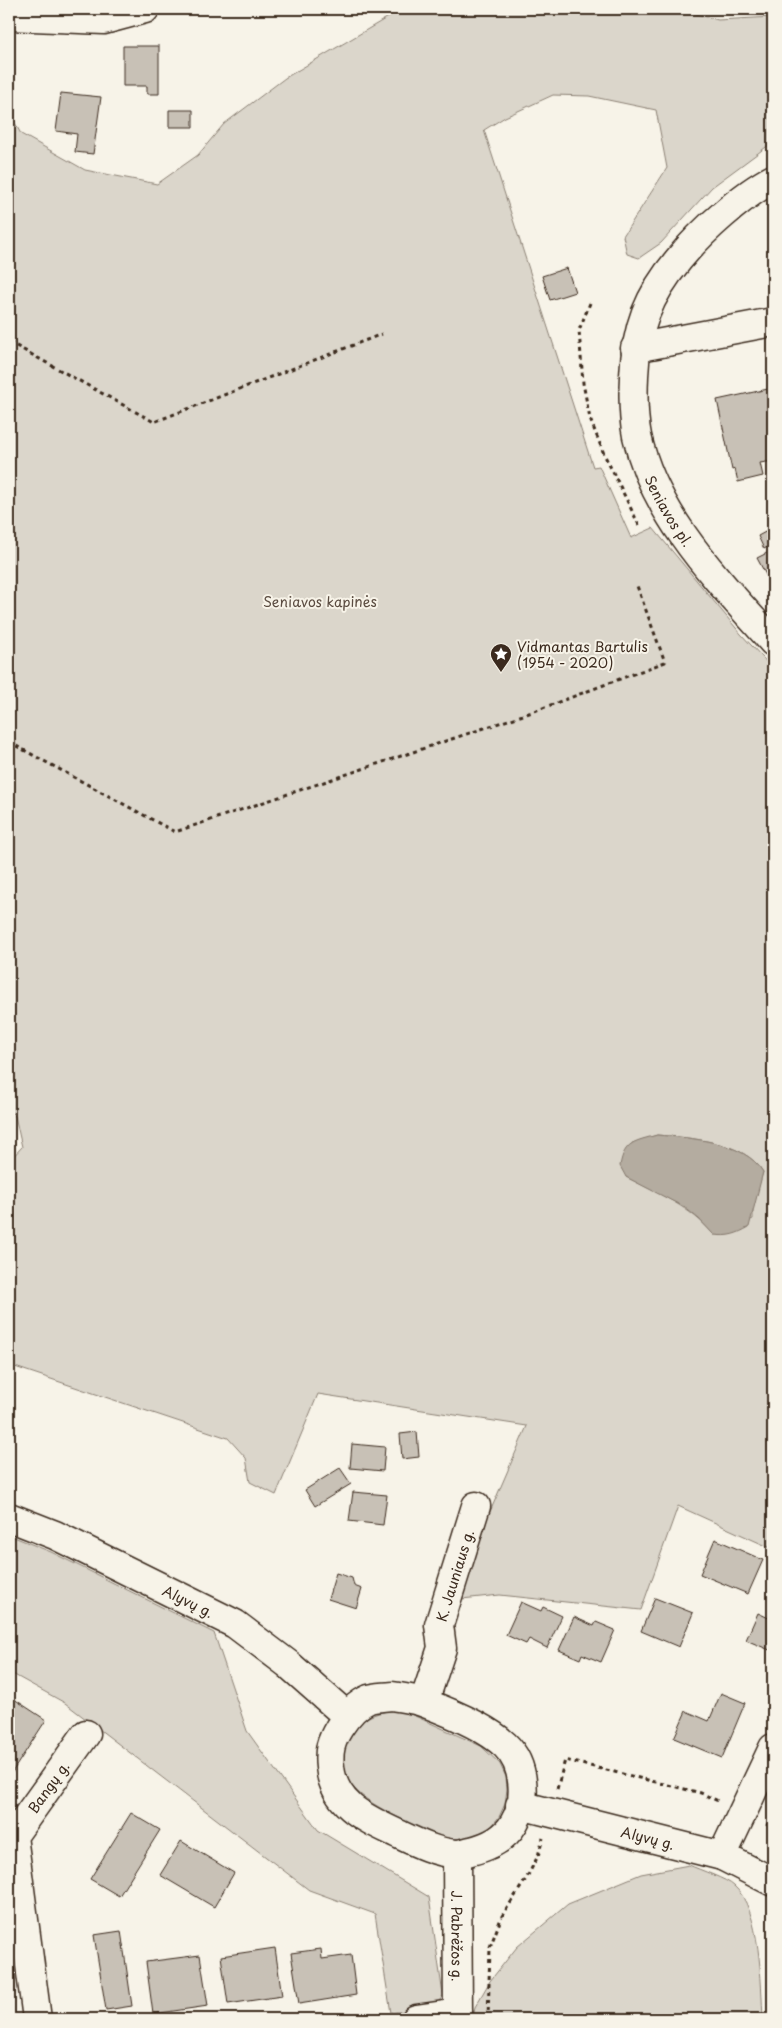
<svg xmlns="http://www.w3.org/2000/svg" width="782" height="2028" font-family="'Playpen Sans',sans-serif">
<rect width="100%" height="100%" fill="#f7f3e8"/>
<filter id="ink" filterUnits="userSpaceOnUse"><feTurbulence type="fractalNoise" baseFrequency=".02" numOctaves="2"/><feDisplacementMap in="SourceGraphic" scale="10" xChannelSelector="R" yChannelSelector="G"/><feConvolveMatrix kernelMatrix="1 2 1 2 8 2 1 2 1" color-interpolation-filters="sRGB"/></filter>
<g filter="url(#ink)">
<!-- green -->
<path fill="#dbd6cb" stroke="#8b8074" fill-rule="evenodd" d="M402,9H678L718,20L773,17V142L712,187L661,243L639,258L627,254L623,236L667,168L656,110L589,96L553,95L505,117L484,130L593,467L599,466L631,538L653,528L741,634L773,669V1549L678,1506L641,1610L500,1595L452,1600L527,1426L318,1394L276,1495L250,1482L246,1458L228,1438L9,1365V1161L22,1147L15,1116L9,1110V112L21,134L85,170L157,184L198,155L224,124L285,78ZM657,1135C690,1138 745,1141 763,1172L753,1205V1219L714,1235C691,1207 658,1193 626,1177L632,1143Z
M9,1535L51,1552L214,1633L247,1731L318,1830L429,1897L443,1995C437,2011 407,2010 391,2013L375,1914L309,1890L65,1703L9,1672Z
M388,1711H404L481,1746L500,1764L506,1777L507,1789L505,1804L499,1817L490,1828L475,1836L458,1840L444,1838C419,1826 372,1809 354,1788C343,1777 341,1755 346,1741C354,1722 370,1714 388,1711Z
M689,1865C700,1870 727,1879 734,1886C761,1909 761,1985 763,2019H473L475,2007L490,1981L517,1947L568,1904L641,1874Z"/>
<!-- water -->
<path fill="#b4aca0" stroke="#84786c" d="M657,1135C690,1138 745,1141 763,1172L749,1227C737,1234 728,1237 714,1235L699,1219L684,1207L626,1177L620,1166C624,1141 636,1141 657,1135Z"/>
<!-- building -->
<path fill="#c8c1b6" stroke="#3b2a1e" d="M727,9H744V12L727,13Z
M123,46H159V94H147V86H123Z
M61,93L101,97L93,154L75,152L77,134L56,131Z
M169,110H193V127H169Z
M567,268L575,292L550,300L542,276Z
M768,389L773,411V436L769,437L773,461L760,463L763,476L738,482L735,469L732,470L717,400Z
M773,489V507L770,490Z
M769,530L773,540V544L764,549L758,536Z
M773,550V588L757,558Z
M417,1432L419,1457L402,1459L400,1434Z
M352,1444L385,1447L383,1471L350,1468Z
M340,1468L351,1484L315,1506L305,1490Z
M353,1492L387,1495L383,1525L349,1521Z
M715,1539L763,1560L748,1594L700,1574Z
M336,1573L352,1578L354,1586L362,1589L356,1608L328,1599Z
M655,1598L693,1613L679,1647L641,1631Z
M521,1602L541,1611L543,1607L562,1616L547,1648L529,1639L526,1644L506,1635Z
M758,1613L773,1620L772,1651L746,1640Z
M574,1617L594,1626L596,1622L615,1630L601,1662L582,1654L580,1659L559,1650Z
M721,1693L745,1703L722,1758L674,1738L686,1711L709,1721Z
M14,1699L46,1720L9,1777V1708Z
M131,1813L160,1830L119,1896L90,1879Z
M181,1841L234,1873L214,1907L160,1875Z
M121,1931L132,2006L106,2010L94,1935Z
M275,1948L282,1996L228,2004L221,1956Z
M321,1949L322,1959L351,1955L356,1995L299,2004L291,1953Z
M200,1955L208,2006L153,2014L146,1962Z"/>
<g fill="none" stroke-linecap="round" stroke-linejoin="round">
<!-- minor casing -->
<g stroke="#3b2a1e" stroke-width="31">
<g id="minor">
<path d="M9,16L104,20L145,9"/>
<path d="M635,348L773,322"/>
<path id="s1" d="M424,1702L442,1648L439,1625L476,1506"/>
<path id="s2" d="M457,1854L458,2019"/>
<path d="M722,1856L773,1748"/>
<path id="s3" d="M37,2019L13,1836L86,1734"/>
<path d="M416,2019L458,2013"/>
</g>
</g>
<!-- major casing -->
<g stroke="#3b2a1e" stroke-width="31">
<g id="major">
<path id="s4" d="M773,179C742,195 701,232 679,259C648,296 636,328 634,376C633,396 633,416 637,436C655,518 720,582 773,642"/>
<path id="s5" d="M9,1517L55,1535L235,1624L288,1664L347,1716"/>
<path d="M392,1696C403,1698 415,1699 425,1703C449,1712 487,1728 505,1745C525,1764 528,1800 514,1823C505,1839 487,1847 471,1851C466,1852 460,1854 456,1854C435,1852 417,1843 398,1834C367,1819 334,1806 330,1767C328,1751 331,1741 339,1728C346,1717 357,1704 369,1699C376,1697 385,1697 392,1696Z"/>
<path id="s6" d="M520,1805L722,1856L773,1882"/>
</g>
</g>
<!-- path -->
<path stroke="#3b2a1e" stroke-width="3" stroke-dasharray="4 4" stroke-linecap="butt" d="M590,303L579,330L583,383L590,419L604,454L640,527
M9,342L154,422L382,334
M9,742L175,832L532,712L665,662L637,586
M557,1789L565,1760L701,1793L720,1802
M766,1824L773,1827
M488,2019L490,1947L502,1916L526,1879L538,1856L543,1838"/>
<!-- minor -->
<use href="#minor" stroke="#f7f3e8" stroke-width="28"/>
<!-- major -->
<use href="#major" stroke="#f7f3e8" stroke-width="28"/>
</g>
</g>
<!-- icons -->
<defs>
<g id="sight-pin" transform="scale(1.125)"><path d="M0 17L-7.5 6A9.5 9.5 0 1 1 7.5 6Z" fill="#3b2a1e" stroke="#f7f3e8"/><path d="M0-6L1.8-2.2L6-1.7L2.9 1.2L3.7 5.4L0 3.3L-3.7 5.4L-2.9 1.2L-6-1.7L-1.8-2.2Z" fill="#fff"/></g>
</defs>
<g fill-rule="evenodd">
<use href="#sight-pin" x="501" y="654"/>
</g>
<g text-anchor="middle" dominant-baseline="central" stroke-width="4" stroke-linejoin="round" paint-order="stroke">
<!-- street labels -->
<g font-size="14" fill="#3b2a1e" stroke="#f7f3e8">
<text stroke="none"><textPath href="#s4" startOffset="394">Seniavos pl.</textPath></text>
<text stroke="none"><textPath href="#s1" startOffset="132">K. Jauniaus g.</textPath></text>
<text stroke="none"><textPath href="#s5" startOffset="198">Alyvų g.</textPath></text>
<text stroke="none"><textPath href="#s3" startOffset="245">Bangų g.</textPath></text>
<text stroke="none"><textPath href="#s6" startOffset="132">Alyvų g.</textPath></text>
<text stroke="none"><textPath href="#s2" startOffset="82">J. Pabrėžos g.</textPath></text>
</g>
<!-- park labels -->
<g font-size="14" fill="#5b4c41" stroke="#f7f3e8">
<text x="320" y="601">Seniavos kapinės</text>
</g>
<!-- poi labels -->
<g font-size="14" fill="#3b2a1e" stroke="#f7f3e8" text-anchor="start">
<text x="517" y="646">Vidmantas Bartulis<tspan x="517" dy="16">(1954 - 2020)</tspan></text>
</g>
</g>
<!-- margin -->
<rect width="782" height="2028" fill="none" stroke="#f7f3e8" stroke-width="30"/>
<rect x="15" y="15" width="752" height="1998" fill="none" stroke="#3b2a1e" stroke-width="2" filter="url(#ink)"/>
</svg>
